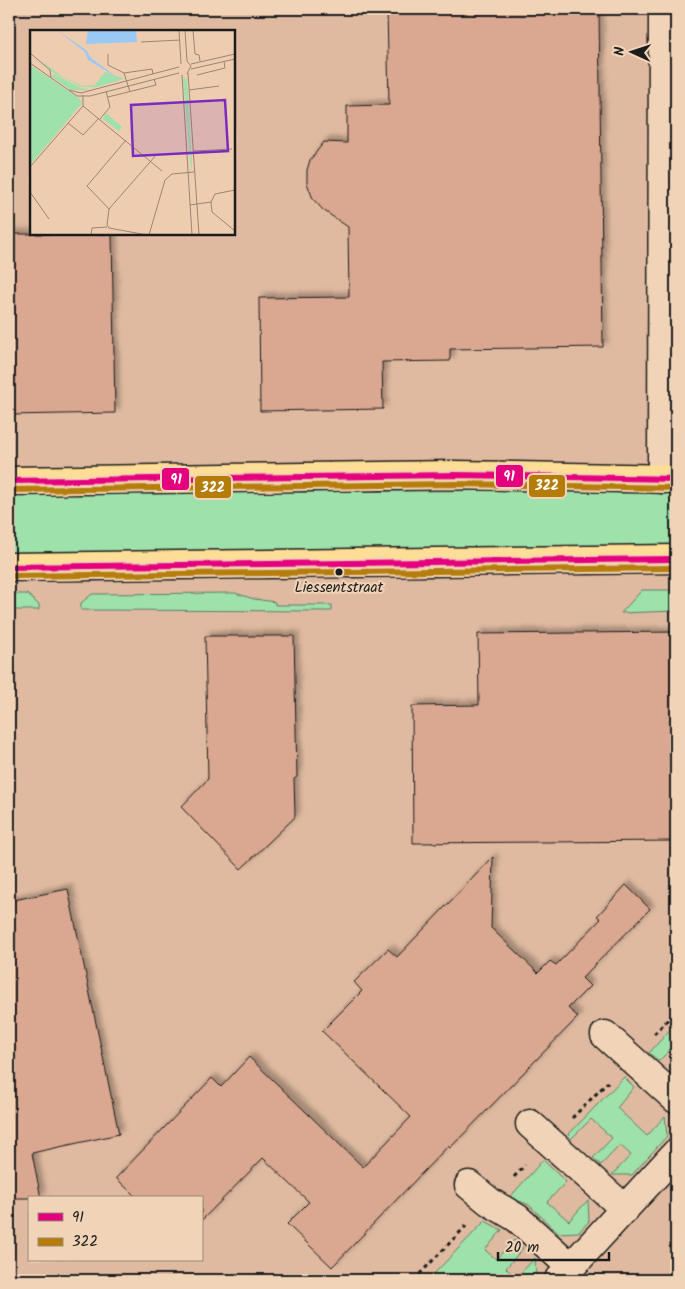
<svg xmlns="http://www.w3.org/2000/svg" width="685" height="1289" font-family="Kalam,sans-serif">
<defs>
<filter id="shadow"><feDropShadow dx="4.5" dy="-4.5" stdDeviation="2.5" flood-color="#0004"/></filter>
</defs>
<rect width="100%" height="100%" fill="#edccb0"/>
<filter id="ink" filterUnits="userSpaceOnUse"><feTurbulence type="fractalNoise" baseFrequency=".02" numOctaves="2"/><feDisplacementMap in="SourceGraphic" scale="10" xChannelSelector="R" yChannelSelector="G"/><feConvolveMatrix kernelMatrix="1 2 1 2 8 2 1 2 1" color-interpolation-filters="sRGB"/></filter>
<g filter="url(#ink)">
<!-- built -->
<path fill="#dfbaa0" fill-rule="evenodd" d="M9,9H676V1280H9ZM31,31H234V234H31ZM29,1198H201V1260H29Z"/>
<!-- green -->
<path fill="#9ee1ab" stroke="#5d7e64" d="M676,489V553L9,557V494Z
M642,590H676V611L621,613Z
M235,593L254,599L275,602V605H332V611L81,610V603L92,594Z
M9,594H27L39,605V610H9Z
M676,1023V1044L659,1061L649,1053Z
M624,1077L634,1087L617,1108L647,1136L665,1116L667,1136L632,1175H612L631,1155L620,1145L601,1165L593,1158L612,1138L591,1119L571,1139L568,1135Z
M543,1160L566,1182L547,1202L569,1221L588,1200L589,1221L579,1232L558,1233L529,1205L510,1197Z
M485,1221L502,1230L485,1250L496,1259L514,1240L523,1248L506,1268L516,1278L535,1258L536,1278L534,1280H428Z"/>
<!-- building -->
<path fill="#daa790" stroke="#1c1c1c" filter="url(#shadow)" d="M387,9H599L603,347L450,349V361L382,362L383,409L260,411L259,298L349,297L348,227L323,210L313,199L307,183V170L310,160L324,142L347,143V106L389,105Z
M9,234H112L115,413L9,415Z
M676,632V841L413,843L412,706L479,705L478,634Z
M205,636H294L297,777L294,779L295,817L241,869L181,807L208,779Z
M493,857L491,928L538,973L550,961L556,965L601,919L597,916L626,885L650,909L582,978L590,986L568,1008L578,1017L450,1148L448,1146L332,1267L287,1224L309,1202L263,1158L201,1221V1198H137L116,1178L212,1078L221,1087L249,1057L363,1167L411,1117L322,1031L362,991L354,982L388,949L397,957Z
M68,889L119,1134L32,1153L41,1198H9V901Z"/>
<g fill="none" stroke-linecap="round" stroke-linejoin="round">
<!-- minor casing -->
<g stroke="#1c1c1c" stroke-width="31">
<path id="minor" d="M662,479L663,9
M605,1035L676,1099
M530,1124L625,1209
M469,1185L490,1202L517,1218L571,1267
M559,1280L676,1153"/>
</g>
<!-- major casing -->
<g stroke="#1c1c1c" stroke-width="31">
<path id="major" d="M9,481L455,475L676,479
M9,567L676,559"/>
</g>
<!-- path -->
<path stroke="#1c1c1c" stroke-width="3" stroke-dasharray="4 4" stroke-linecap="butt" d="M654,1034L676,1011
M572,1118L608,1082
M514,1177L525,1165
M414,1280L466,1226"/>
<!-- minor -->
<use href="#minor" stroke="#f1d4b7" stroke-width="28"/>
<!-- major -->
<use href="#major" stroke="#fedd96" stroke-width="28"/>
<!-- bus-1 casing -->
<g stroke="#f1d4b7" stroke-width="10">
<path id="bus-1" d="M9,481L455,475L676,479
M9,567L676,559"/>
</g>
<!-- bus-2 casing -->
<g stroke="#f1d4b7" stroke-width="10">
<path id="bus-2" d="M9,490L455,484L676,488
M9,576L676,568"/>
</g>
<!-- bus-1 -->
<use href="#bus-1" stroke="#e5007d" stroke-width="6"/>
<!-- bus-2 -->
<use href="#bus-2" stroke="#b57d08" stroke-width="6"/>
</g>
</g>
<!-- markers -->
<circle fill="#1c1c1c" stroke="#f1d4b7" stroke-width="2" cx="339" cy="572" r="4.5"/>
<g text-anchor="middle" dominant-baseline="central" stroke-width="4" stroke-linejoin="round" paint-order="stroke">
<!-- bus labels -->
<g font-size="15" fill="#1c1c1c" stroke="#f1d4b7">
<text x="339" y="588">Liessentstraat</text>
</g>
</g>
<!-- overview -->
<g transform="translate(30 30)">
<rect width="205" height="205" fill="#edccb0"/>
<path d="M10,30L33,47L53,56L65,55L75,42L94,49L67,57H52L22,42ZM0,35L50,69L52,73L0,135ZM24,44L51,58L60,60H41L22,47ZM157,48L162,135L161,140L153,49ZM76,83L92,97L89,101L73,89Z" fill="#9ee1ab"/>
<path d="M27,0L56,20L61,28L88,48L58,30L55,22ZM58,0H106L107,12L56,14Z" fill="#9ac9f5"/>
<path fill="none" stroke="#998675" stroke-width="1" d="M149,0L151,34M155,0L157,31M163,0L165,24L169,25L170,31M111,12L150,10M0,23L20,40L21,48M78,24V35L94,43M157,31L161,36L157,44M0,33L47,66H60L149,43M161,34L205,24M161,39L205,29M158,43L169,205M152,45L162,205M167,45L195,38L194,31M39,60L51,63L149,37M159,60L189,56M100,62L94,43L122,39L123,44M53,65V76L132,141M78,67L126,55L124,49M70,89L80,77L76,61M38,93L53,105L69,88M163,121L202,119M0,137L53,76M205,160L185,164L181,172L182,182L205,201M0,162L19,189M160,175L181,172M79,179L57,156L96,110M61,205L62,198L77,197M117,205L79,198L77,195L79,179L127,124M119,205L135,150L142,144L164,142"/>
<path fill="#7b2cbf" fill-opacity="0.15" stroke="#7b2cbf" stroke-width="2.5" d="M195,70L198,121L103,126L101,75Z"/>
<rect width="205" height="205" fill="none" stroke="#1c1c1c" stroke-width="2.5"/>
</g>
<g stroke="#f1d4b7" stroke-width="2">
<rect x="495" y="464" width="29" height="24" rx="5" fill="#e5007d"/>
<rect x="161" y="467" width="29" height="24" rx="5" fill="#e5007d"/>
<rect x="528" y="474" width="38" height="24" rx="5" fill="#b57d08"/>
<rect x="194" y="475" width="38" height="24" rx="5" fill="#b57d08"/>
</g>
<g font-size="14" text-anchor="middle" font-weight="bold" fill="#fff">
<text x="509" y="481">91</text>
<text x="176" y="484">91</text>
<text x="547" y="490">322</text>
<text x="213" y="492">322</text>
</g>
<!-- margin -->
<rect width="685" height="1289" fill="none" stroke="#f1d4b7" stroke-width="30"/>
<rect x="15" y="15" width="655" height="1259" fill="none" stroke="#1c1c1c" stroke-width="2" filter="url(#ink)"/>
<!-- legend -->
<rect x="28" y="1196" width="175" height="65" fill="#f1d4b7" stroke="#9c8a79"/>
<rect x="38" y="1213" width="25" height="8" fill="#e5007d" stroke="#9c8a79"/>
<text x="72" y="1222" font-size="15" fill="#1c1c1c">91</text>
<rect x="38" y="1238" width="25" height="8" fill="#b57d08" stroke="#9c8a79"/>
<text x="72" y="1246" font-size="15" fill="#1c1c1c">322</text>
<!-- north arrow -->
<g transform="translate(632 52) rotate(273)" stroke="#f1d4b7" stroke-width="4" paint-order="stroke">
<path d="M0-4L9 19L0 12L-9 19Z" fill="#1c1c1c"/>
<text y="-8" font-size="14" font-weight="bold" text-anchor="middle" fill="#1c1c1c">N</text>
</g>
<!-- scale -->
<path d="M498 1252v8h111v-8" fill="none" stroke="#1c1c1c" stroke-width="2.5"/>
<text x="505" y="1252" font-size="15" fill="#1c1c1c" stroke="#f1d4b7" stroke-width="4" paint-order="stroke">20 m</text>
</svg>
